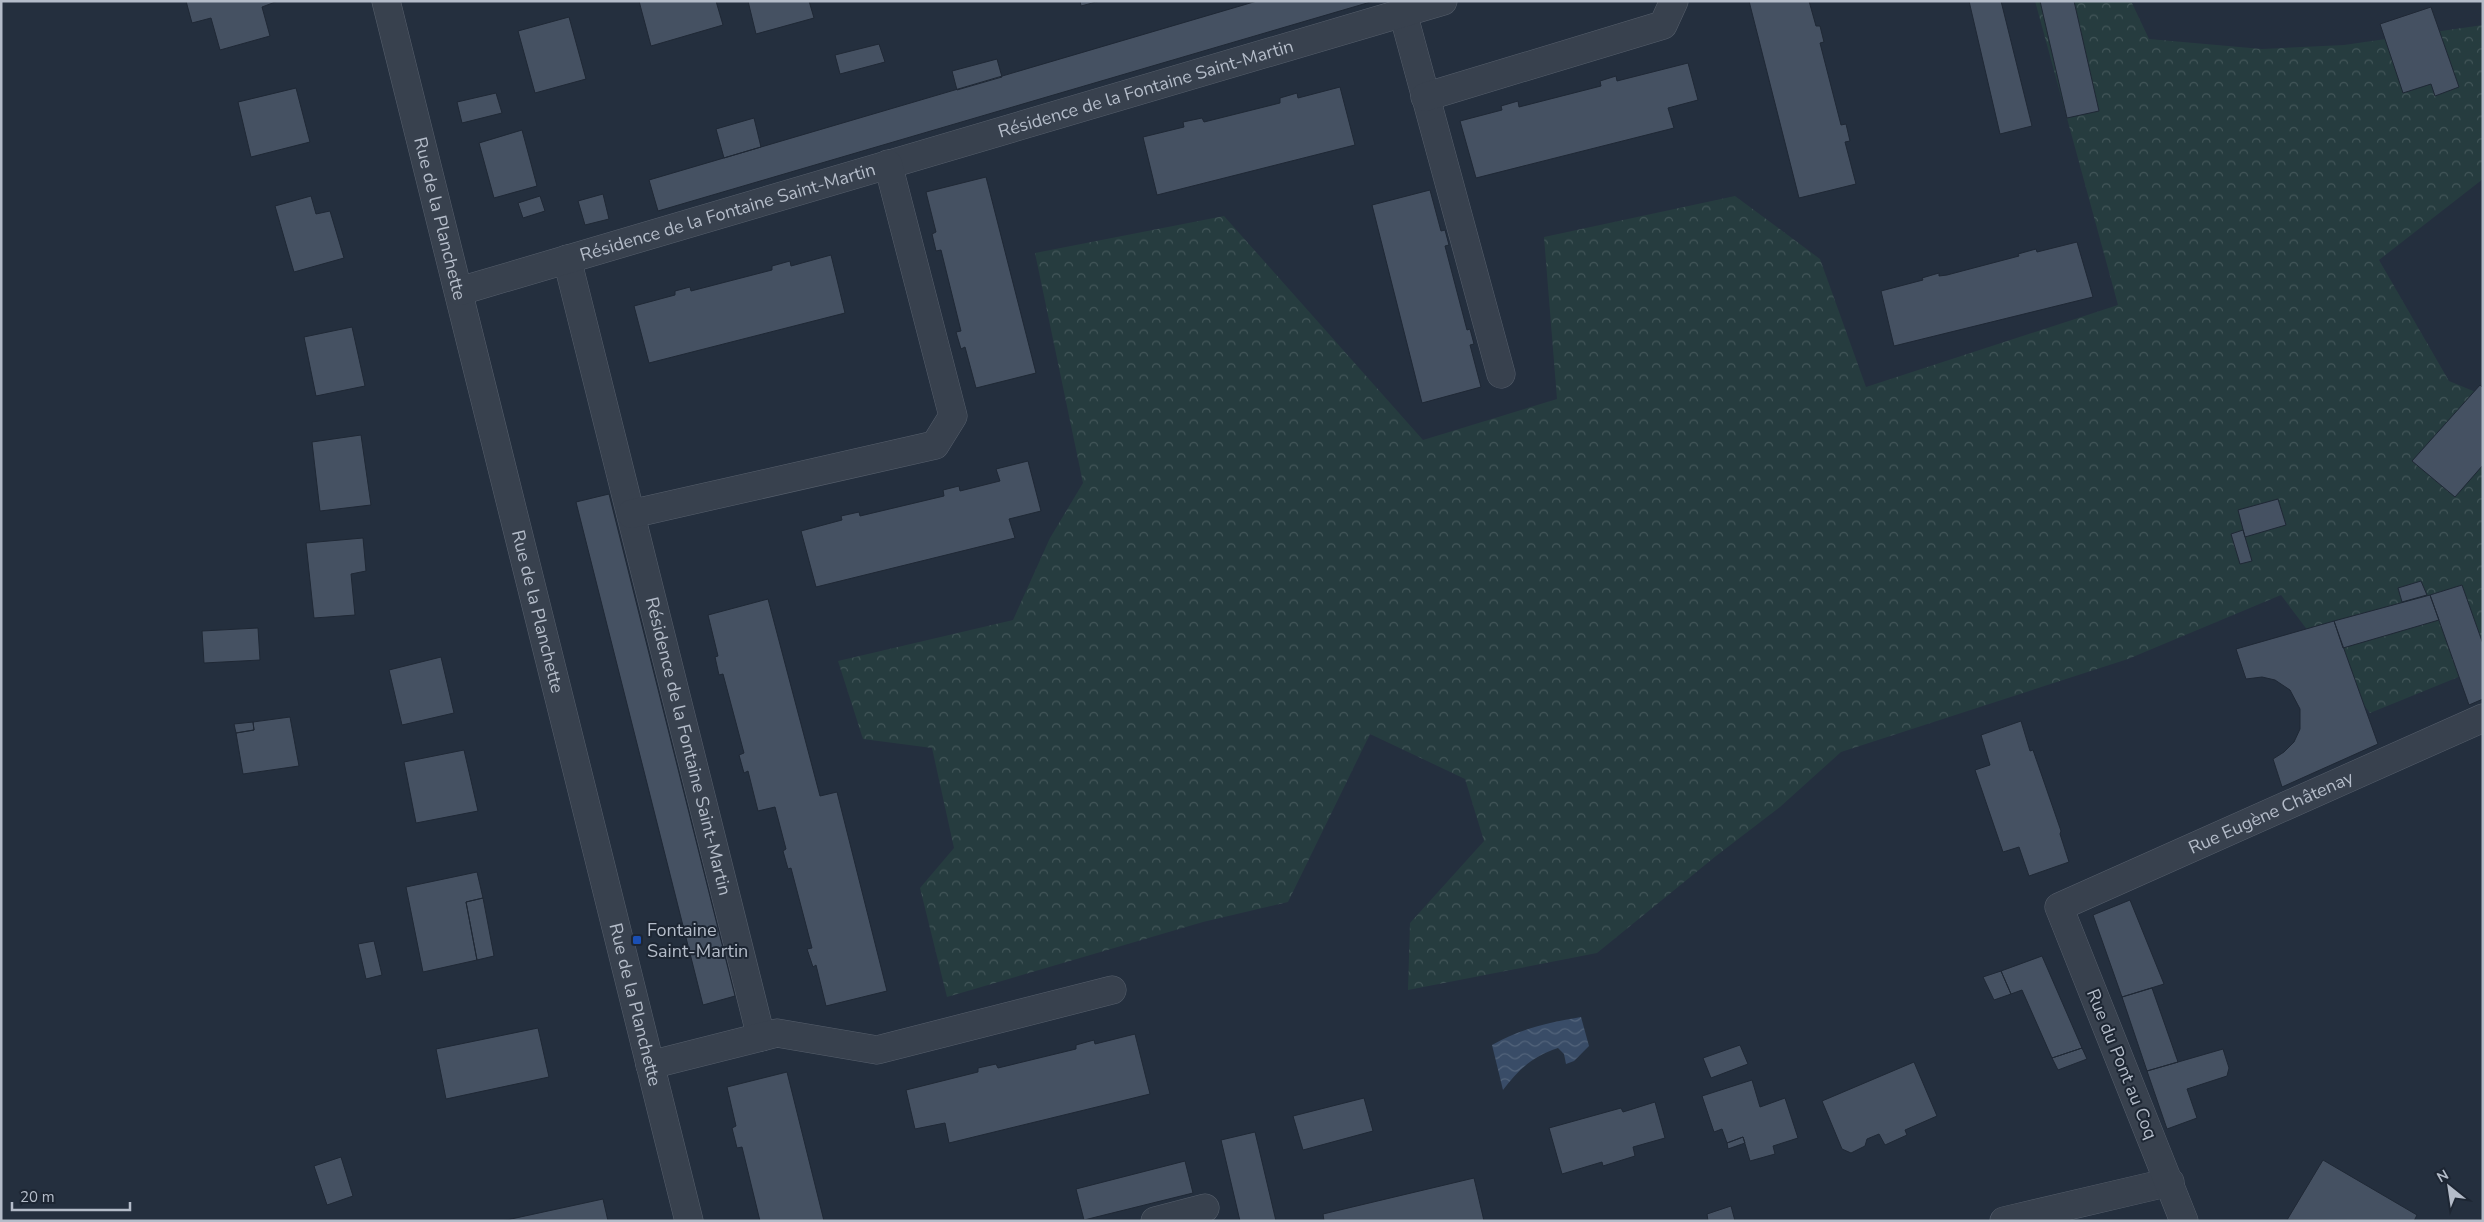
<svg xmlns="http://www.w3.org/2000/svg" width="2484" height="1222" font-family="'Nunito Sans',sans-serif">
<defs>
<pattern id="forest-crowns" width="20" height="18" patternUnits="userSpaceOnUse" patternTransform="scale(1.25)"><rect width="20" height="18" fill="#263c3f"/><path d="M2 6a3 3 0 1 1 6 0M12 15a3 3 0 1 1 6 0" fill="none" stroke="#435659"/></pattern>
<pattern id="water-waves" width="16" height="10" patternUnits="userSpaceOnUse" patternTransform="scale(1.25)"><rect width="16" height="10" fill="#394c67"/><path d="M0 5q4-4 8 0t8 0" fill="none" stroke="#53647b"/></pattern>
</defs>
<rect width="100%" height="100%" fill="#242f3e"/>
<!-- forest -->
<path fill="url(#forest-crowns)" d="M2035,1H2131L2149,39L2262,49L2344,45L2483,25V179L2379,260L2449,381L2483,395V667L2370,713L2281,595L2128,659L1841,752L1780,807L1716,856L1597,953L1408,990L1410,923L1484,841L1465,779L1370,734L1288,902L1203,922L947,997L920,888L954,848L932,748L863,739L838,661L1013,620L1050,538L1083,483L1035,253L1224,216L1423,440L1557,399L1544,237L1735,196L1820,259L1866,387L2118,305Z"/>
<!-- water -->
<path fill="url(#water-waves)" d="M1581,1017L1589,1046L1574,1061L1566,1064L1564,1054L1558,1048C1533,1056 1519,1069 1503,1090L1492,1045C1523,1028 1547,1023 1581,1017Z"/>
<!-- building -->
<path fill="#455162" stroke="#1f2835" d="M186,1H278L262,7L270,36L220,50L211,18L192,23Z
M639,1H716L723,25L651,46Z
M748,1H809L814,18L756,34Z
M1080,1H1100L1081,6Z
M1257,1H1374L658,211L649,180Z
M1749,1H1809L1816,26H1820L1824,42L1820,43L1821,47L1841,125L1846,124L1850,141L1845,142L1856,184L1799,198Z
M1969,1H2001L2032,126L2000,134Z
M2040,1H2074L2099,111L2067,118Z
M2431,7L2459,87L2435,96L2431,84L2403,93L2380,24Z
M569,17L586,79L535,93L518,31Z
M879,44L885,62L840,74L835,55Z
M997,59L1002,77L957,90L952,71Z
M1688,63L1698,100L1668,108L1674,128L1476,178L1460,121L1502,110L1501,106L1518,101L1519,107L1601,86L1600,81L1616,76L1617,81Z
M1340,87L1355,145L1157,195L1143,137L1184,127L1183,122L1202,118L1204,122L1280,103V98L1297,93L1298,98Z
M296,88L310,142L251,157L238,102Z
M496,93L502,113L462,123L457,102Z
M754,118L761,147L724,158L716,129Z
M522,130L537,186L494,198L479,143Z
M986,177L1036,373L976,388L965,347L961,349L956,332L961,331L941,250L936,251L932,234L936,232L926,192Z
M1430,190L1441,231L1445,230L1449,245L1445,246L1467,330L1470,329L1474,344L1470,345L1481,387L1422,403L1372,205Z
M603,194L609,219L585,225L578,201Z
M311,196L316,214L330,211L344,258L294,272L275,206Z
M540,196L545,211L523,218L518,203Z
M2077,242L2093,297L1894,346L1881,291L1923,280L1922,278L1939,273V276L1947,275L2019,256L2018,254L2036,249L2037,252Z
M831,255L845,313L649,363L634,306L675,295V291L690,287L691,291L772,270V266L790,261L791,266Z
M352,327L365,386L316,396L304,337Z
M2480,385L2483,388V465L2455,497L2412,461Z
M361,435L371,505L320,511L312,442Z
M1028,461L1041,511L1009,519L1015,538L816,587L801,531L842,520L841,516L859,512L860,516L944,496L943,490L959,486L960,491L1000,481L996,469Z
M609,494L735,996L703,1005L576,502Z
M2278,499L2286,525L2245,537L2238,510Z
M2243,530L2252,561L2240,564L2231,534Z
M363,538L366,571L351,574L355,615L314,618L306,543Z
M2421,581L2427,595L2402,602L2398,588Z
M2462,585L2483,644V699L2469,705L2430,595Z
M2430,595L2439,620L2343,648L2334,621Z
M768,599L820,796L837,792L887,991L826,1006L816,965L813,967L807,949L812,948L791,868L788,869L783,851L786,849L775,807L758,811L748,771L744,773L739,755L744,753L723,674L719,675L715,657L718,656L708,615Z
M2334,621L2378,744L2282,787L2273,759L2284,752L2294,742L2300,729V709L2290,690L2275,680L2262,677L2246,679L2236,649Z
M258,628L260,660L204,663L202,631Z
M441,657L454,713L402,725L389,670Z
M290,717L299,766L243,774L236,733L254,730L253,722Z
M2021,721L2030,751L2033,750L2061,831L2060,834L2069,862L2029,876L2019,847L2003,852L1975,770L1990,765L1981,735Z
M253,722L254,730L236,733L234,724Z
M464,750L478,811L416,823L404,762Z
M477,872L483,898L466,902L477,960L423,972L406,887Z
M483,898L494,956L477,960L466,902Z
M2130,900L2164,984L2122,997L2093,915Z
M374,941L382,975L366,979L358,944Z
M2042,956L2082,1048L2052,1058L2022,990L2011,994L2001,971Z
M2001,971L2011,994L1994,1000L1983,977Z
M2152,988L2178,1062L2147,1071L2122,997Z
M538,1028L549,1077L446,1099L436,1049Z
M1135,1034L1150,1094L949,1143L945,1123L915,1129L906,1090L978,1072V1068L996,1064L998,1068L1076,1049V1045L1094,1040L1095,1044Z
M1740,1045L1748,1064L1711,1078L1703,1058Z
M2082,1048L2087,1059L2058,1070L2052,1058Z
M2223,1049L2229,1068L2227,1076L2187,1089L2197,1118L2167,1129L2147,1071Z
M1914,1062L1937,1116L1905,1130L1907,1135L1885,1145L1879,1134L1867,1139L1865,1146L1851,1153L1842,1149L1822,1101Z
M787,1072L824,1221H760L742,1147L737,1148L732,1128L736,1126L727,1087Z
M1752,1080L1760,1107L1785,1098L1798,1138L1773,1146L1775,1154L1750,1161L1743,1137L1727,1143L1722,1129L1714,1132L1702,1096Z
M1364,1098L1373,1131L1303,1150L1293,1116Z
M1655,1102L1665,1138L1633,1147L1635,1156L1603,1166L1602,1162L1562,1174L1549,1128L1621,1108L1623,1112Z
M1255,1132L1276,1221H1240L1221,1140Z
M1743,1137L1745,1143L1728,1149L1727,1143Z
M341,1157L353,1196L327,1205L314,1166Z
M2323,1160L2417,1215L2414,1221L2287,1220Z
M1185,1161L1193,1193L1084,1220L1076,1189Z
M1474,1178L1484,1221H1324L1323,1214Z
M603,1199L608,1221H502Z
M1731,1206L1735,1221H1708L1707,1214Z"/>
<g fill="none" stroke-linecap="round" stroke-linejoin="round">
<!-- minor casing -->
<g stroke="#565f6c" stroke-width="29">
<g id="minor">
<path id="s1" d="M386,1L689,1221"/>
<path d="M1403,13L1501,374"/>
<path d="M1425,97L1663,25L1674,1"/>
<path id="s2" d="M567,259L761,1037"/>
<path id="s3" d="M460,291L1443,1"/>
<path d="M631,514L935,445L953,416L888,164"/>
<path d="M650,1065L777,1033L877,1050L1112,990"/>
<path d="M1155,1221L1205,1208"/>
<path d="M2004,1221L2170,1182"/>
<path id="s4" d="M2184,1221L2059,907L2483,718"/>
</g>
</g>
<!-- minor -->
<use href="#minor" stroke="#38414e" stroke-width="28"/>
</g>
<!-- markers -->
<rect fill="#1a4fb4" stroke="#1d2633" stroke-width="2" x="632" y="935" width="10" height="10" rx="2.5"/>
<g text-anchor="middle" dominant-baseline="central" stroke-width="4" stroke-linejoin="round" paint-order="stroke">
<!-- street labels -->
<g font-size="18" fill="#b4bcc9" stroke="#1d2633">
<text stroke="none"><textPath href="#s3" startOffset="715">Résidence de la Fontaine Saint-Martin</textPath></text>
<text stroke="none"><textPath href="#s3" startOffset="279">Résidence de la Fontaine Saint-Martin</textPath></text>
<text stroke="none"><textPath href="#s1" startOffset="224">Rue de la Planchette</textPath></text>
<text stroke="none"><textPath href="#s1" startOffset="629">Rue de la Planchette</textPath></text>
<text stroke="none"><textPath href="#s2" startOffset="502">Résidence de la Fontaine Saint-Martin</textPath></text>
<text stroke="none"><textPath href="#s4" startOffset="570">Rue Eugène Châtenay</textPath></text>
<text stroke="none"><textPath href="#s1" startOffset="1034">Rue de la Planchette</textPath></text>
<text transform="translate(2122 1064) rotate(68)">Rue du Pont au Coq</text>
</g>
<!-- poi labels -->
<g font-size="18" fill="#b4bcc9" stroke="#1d2633" text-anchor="start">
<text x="647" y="930">Fontaine<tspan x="647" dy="21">Saint-Martin</tspan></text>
</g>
</g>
<!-- border -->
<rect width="2484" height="1222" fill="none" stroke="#b4bcc9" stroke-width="5"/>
<!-- north arrow -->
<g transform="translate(2449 1187) rotate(330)" stroke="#1d2633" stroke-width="4" paint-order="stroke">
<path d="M0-4L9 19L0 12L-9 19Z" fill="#b4bcc9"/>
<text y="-8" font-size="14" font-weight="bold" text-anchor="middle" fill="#b4bcc9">N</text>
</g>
<!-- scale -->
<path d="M12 1202v8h118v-8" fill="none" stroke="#b4bcc9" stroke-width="2.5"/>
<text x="20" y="1202" font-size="15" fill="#b4bcc9" stroke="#1d2633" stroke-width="4" paint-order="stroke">20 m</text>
</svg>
